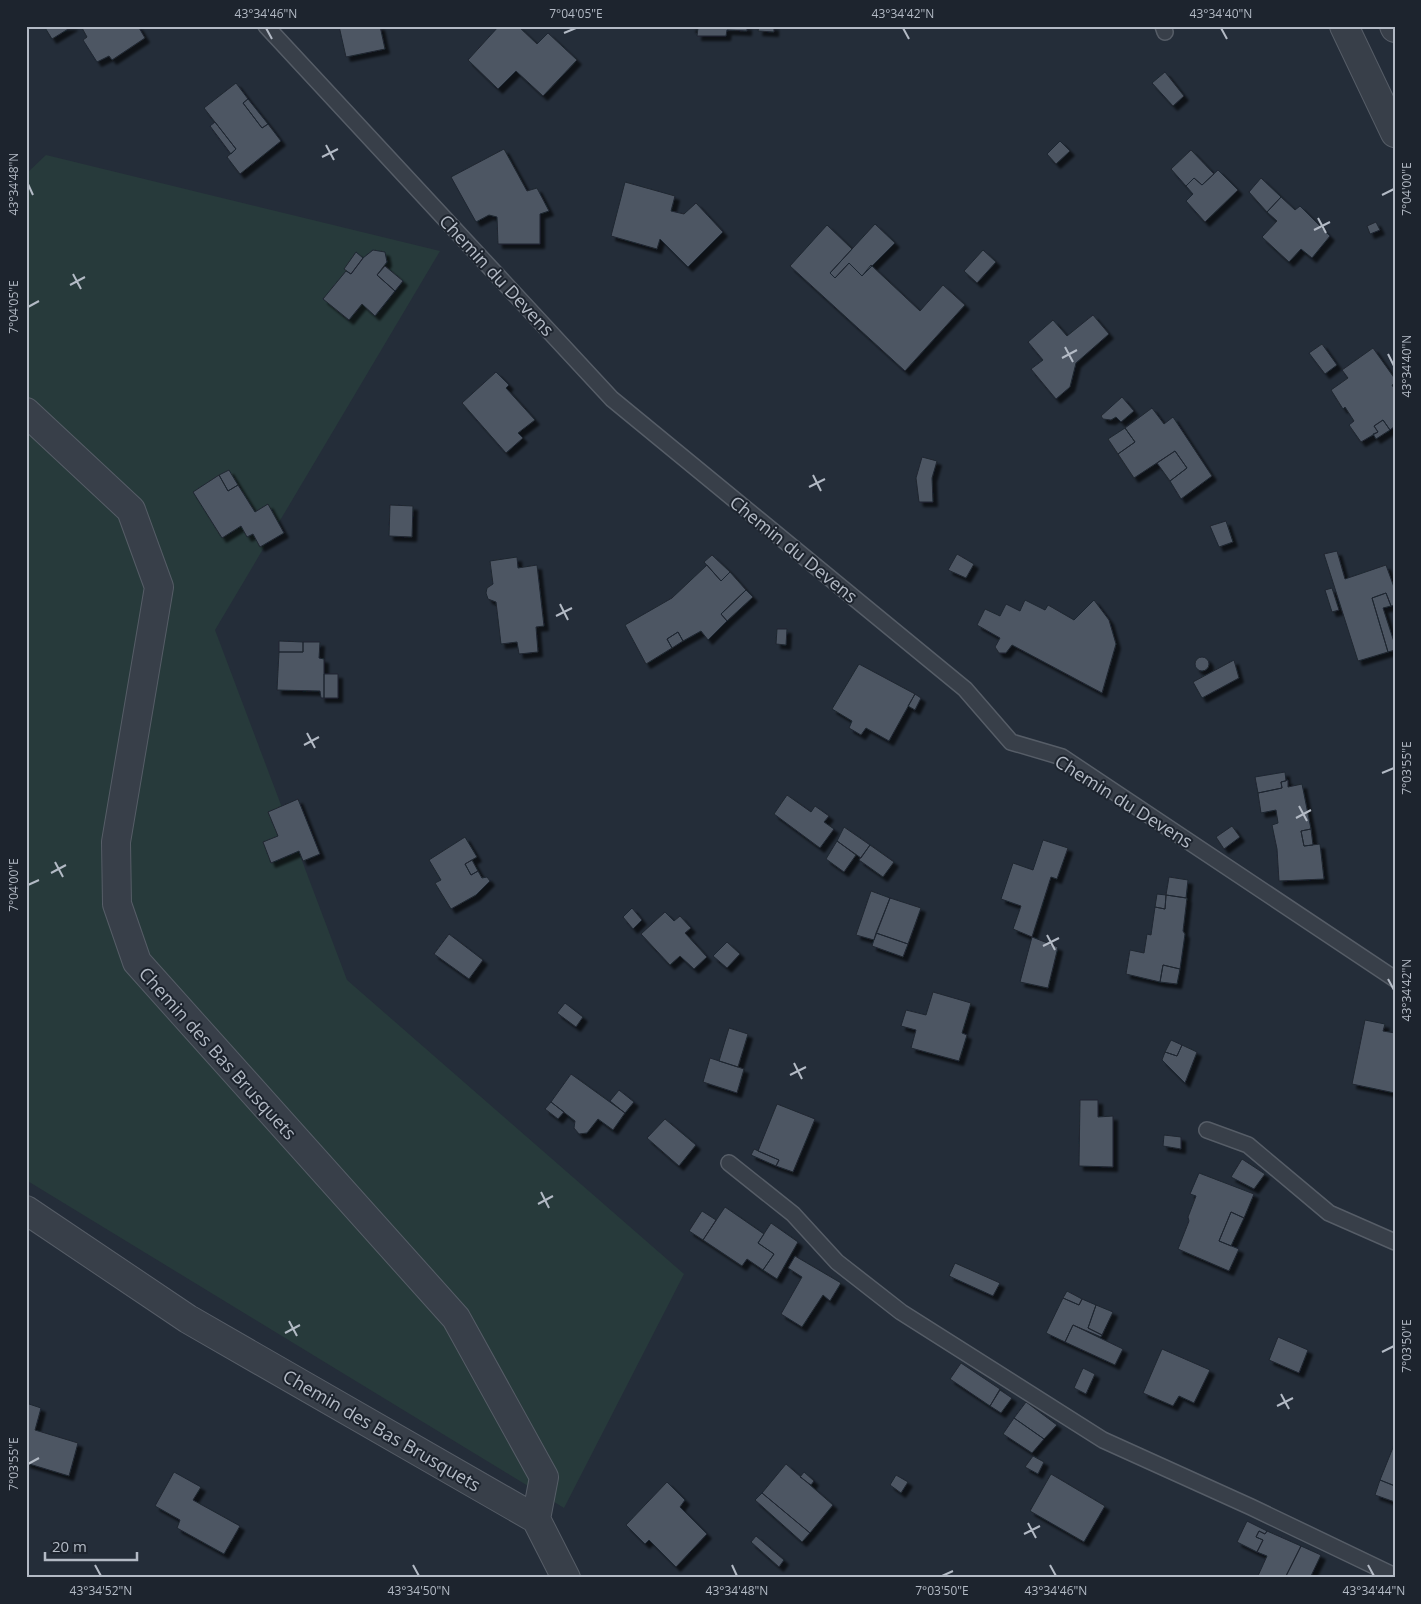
<svg xmlns="http://www.w3.org/2000/svg" width="1421" height="1604" font-family="'Open Sans',sans-serif">
<defs>
<filter id="shadow"><feDropShadow dx="4.5" dy="4.5" stdDeviation="1" flood-color="#0009"/></filter>
</defs>
<rect width="100%" height="100%" fill="#242d39"/>
<!-- green -->
<path fill="#273a3b" d="M46,155L440,251L215,630L347,980L684,1274L564,1508L26,1180V174Z"/>
<!-- building -->
<path fill="#4d5764" stroke="#1f2630" filter="url(#shadow)" d="M44,26H73L52,39Z
M81,26H138L145,38L112,60L109,56L97,62L83,40L87,37Z
M339,26H380L385,49L346,57Z
M499,26H518L537,44L548,33L577,60L543,96L516,71L498,89L468,60Z
M692,26H747V31L727,30L726,36H697L698,28H691Z
M759,26H774V32L758,31Z
M1165,72L1184,96L1173,106L1152,83Z
M236,83L248,99L243,103L262,128L268,124L281,141L240,174L227,157L236,149L204,108Z
M248,99L268,124L262,128L243,103Z
M215,122L236,149L231,154L210,126Z
M1060,141L1070,151L1056,164L1047,154Z
M504,149L527,191L537,188L549,211L540,214V244H498L497,217L489,215L476,222L451,177Z
M1191,150L1214,174L1202,185L1194,178L1186,186L1171,169Z
M1218,170L1238,190L1205,222L1186,201L1193,194L1186,186L1194,178L1202,185Z
M1261,178L1281,197L1267,212L1249,192Z
M625,182L675,196L671,211L684,214L696,203L723,232L688,267L660,239L657,249L611,236Z
M1281,197L1295,210L1300,206L1330,236L1312,258L1301,249L1289,262L1262,237L1277,221L1267,212Z
M1376,222L1380,230L1370,234L1367,226Z
M875,224L895,243L862,276L849,263L835,278L830,273Z
M827,225L852,249L830,273L835,278L849,263L862,276L871,265L920,311L943,285L965,305L905,371L790,266Z
M373,250L385,252L387,262L377,275L395,291L375,316L362,304L349,320L323,299L346,271L351,274L363,258Z
M983,250L996,262L977,283L964,271Z
M356,252L363,258L351,274L344,269Z
M385,266L403,281L395,291L377,275Z
M1093,315L1109,334L1076,363L1070,387L1056,399L1031,369L1043,360L1028,342L1053,320L1067,336Z
M1322,344L1337,365L1325,374L1309,353Z
M1373,348L1395,379V384L1392,385L1395,390V426L1390,430L1383,420L1374,426L1378,432L1361,442L1349,425L1354,421L1345,407L1343,409L1331,390L1348,378L1342,370Z
M496,372L509,385L506,388L535,420L518,433L523,438L506,453L462,403Z
M1122,397L1134,411L1121,422L1116,417L1111,420L1103,419L1101,416Z
M1152,408L1164,424L1173,417L1212,476L1181,499L1170,481L1187,468L1175,451L1134,478L1118,454L1135,442L1125,428Z
M1383,420L1390,430L1376,439L1373,434L1378,432L1374,426Z
M1125,428L1135,442L1118,454L1108,439Z
M1175,451L1187,468L1170,481L1157,463Z
M922,457L937,461L932,478L933,502H919L916,478Z
M229,470L238,485L228,491L219,475Z
M219,475L228,491L238,485L255,512L268,504L284,533L260,547L253,534L247,537L241,526L222,538L193,492Z
M390,505L413,506L412,537L389,536Z
M1226,521L1233,542L1219,547L1210,526Z
M1337,551L1345,579L1386,565L1395,590V605L1391,606L1386,593L1372,598L1388,652L1358,661L1324,554Z
M957,554L974,564L966,578L948,570Z
M712,555L730,572L721,581L704,562Z
M517,557L518,568L537,565L544,626L536,627L538,652L519,654L517,642L501,644L496,602L488,599L486,593L487,588L493,584L490,561Z
M707,565L721,581L730,572L746,590L721,614L727,621L708,640L701,631L683,641L678,632L667,639L672,648L646,664L625,625L672,598Z
M1332,588L1339,610L1332,612L1325,590Z
M746,590L753,597L727,621L721,614Z
M1386,593L1391,606L1383,608L1395,645V650L1388,652L1372,598Z
M1025,600L1045,610L1048,605L1074,620L1094,600L1109,620L1116,644L1102,693L1012,645L1006,653H999L995,647L1000,638L977,625L985,609L1000,616L1006,604L1020,611Z
M777,629H787L786,645L776,644Z
M678,632L683,641L672,648L667,639Z
M279,641L303,642V652H279Z
M303,642H320L319,658L324,659V698H321L320,691L277,690L279,652H303Z
M1195 664a7 7 0 1 1 14 0a7 7 0 1 1-14 0Z
M1234,660L1239,678L1202,698L1193,682Z
M859,664L915,694L889,741L866,728L861,735L849,728L852,721L832,709Z
M324,674H338V698H324Z
M915,694L921,698L915,710L908,706Z
M1285,772L1286,781L1281,782L1282,788L1258,793L1255,777Z
M1288,780V787L1302,784L1311,829L1301,831L1304,846L1320,844L1324,879L1279,881L1277,849L1272,825L1278,823L1276,810L1261,813L1258,793L1282,788L1281,782Z
M787,795L811,812L815,806L829,816L824,822L834,829L820,848L774,814Z
M298,799L320,854L303,861L299,851L271,863L263,842L278,836L268,812Z
M1232,826L1240,837L1224,849L1216,837Z
M844,827L870,845L861,858L837,841Z
M1311,829L1313,845L1304,846L1301,831Z
M465,837L477,857L465,864L471,875L478,871L482,878L487,877L490,881L476,895L451,909L435,883L441,880L429,860Z
M1043,840L1068,848L1057,879L1051,877L1032,937L1013,929L1021,906L1001,899L1013,863L1033,870Z
M837,841L856,855L844,872L826,859Z
M870,845L894,862L883,877L859,860Z
M472,860L478,871L471,875L465,864Z
M1169,877L1188,880L1186,898L1166,895Z
M871,891L890,898L874,940L856,935Z
M1157,894L1166,895L1165,909L1155,907Z
M1166,895L1187,898L1183,931L1185,934L1180,969L1163,965L1160,982L1126,974L1130,950L1144,953L1147,934L1151,935L1155,907L1165,909Z
M890,898L921,908L908,944L876,933Z
M632,908L642,920L633,929L623,917Z
M665,912L674,921L680,916L691,928L685,933L707,957L694,969L680,956L670,965L641,934Z
M876,933L908,944L903,957L872,946Z
M449,934L483,960L469,979L434,954Z
M1032,937L1058,947L1048,988L1020,982Z
M727,942L740,954L727,968L713,956Z
M1163,965L1180,969L1177,984L1160,982Z
M933,992L971,1003L962,1033L967,1035L959,1061L911,1048L916,1030L901,1026L906,1010L926,1015Z
M565,1003L583,1017L576,1027L557,1013Z
M1365,1020L1385,1024L1383,1031L1395,1033V1093L1352,1084Z
M729,1028L748,1034L738,1067L719,1061Z
M1171,1040L1182,1045L1177,1056L1165,1052Z
M1182,1045L1197,1052L1185,1083L1162,1060L1165,1052L1177,1056Z
M710,1058L744,1069L737,1093L703,1082Z
M571,1074L625,1113L613,1130L598,1119L587,1133L579,1134L574,1128L575,1121L551,1102Z
M619,1090L634,1102L625,1113L610,1101Z
M1080,1100H1098V1117L1113,1116V1167L1079,1166Z
M551,1102L564,1112L558,1119L545,1109Z
M777,1104L815,1119L793,1172L776,1166L779,1160L758,1151Z
M665,1119L696,1145L679,1166L647,1138Z
M1164,1135L1181,1137V1149L1163,1146Z
M754,1149L779,1160L776,1166L751,1155Z
M1242,1159L1265,1174L1254,1189L1231,1177Z
M1199,1173L1254,1194L1244,1218L1231,1212L1219,1241L1239,1249L1229,1271L1178,1249L1189,1221L1188,1217L1196,1196L1190,1194Z
M725,1207L764,1234L758,1243L774,1254L763,1270L747,1259L742,1266L703,1240Z
M702,1211L716,1220L703,1240L689,1231Z
M1231,1212L1244,1218L1231,1246L1219,1241Z
M771,1223L798,1242L777,1279L763,1270L774,1254L758,1243Z
M795,1256L841,1283L830,1301L823,1295L802,1327L781,1314L802,1277L788,1268Z
M955,1263L1000,1283L993,1296L949,1276Z
M1067,1291L1082,1299L1079,1305L1063,1298Z
M1063,1298L1079,1305L1082,1299L1096,1305L1088,1328L1102,1335L1101,1337L1073,1325L1065,1342L1046,1333Z
M1096,1305L1113,1312L1102,1335L1088,1328Z
M1073,1325L1123,1349L1115,1365L1065,1342Z
M1278,1337L1308,1350L1299,1373L1269,1360Z
M1162,1349L1210,1370L1194,1403L1179,1396L1173,1406L1143,1393Z
M961,1363L1000,1389L990,1406L950,1379Z
M1083,1368L1095,1374L1086,1394L1074,1388Z
M1000,1390L1012,1398L1001,1413L990,1406Z
M1026,1402L1057,1425L1044,1439L1014,1418Z
M26,1403L41,1408L35,1430L78,1443L69,1476L26,1463Z
M1014,1418L1044,1439L1032,1453L1003,1434Z
M1394,1445H1395V1486L1380,1480Z
M1033,1456L1044,1462L1038,1474L1025,1467Z
M786,1464L833,1505L810,1533L762,1493Z
M174,1472L201,1487L193,1500L240,1526L224,1554L177,1528L180,1520L155,1506Z
M804,1472L814,1481L811,1485L800,1477Z
M1051,1474L1105,1506L1084,1542L1030,1511Z
M896,1475L908,1482L901,1493L890,1485Z
M1380,1480L1395,1486V1502L1375,1495Z
M667,1482L685,1500L680,1507L707,1534L676,1567L649,1540L645,1544L626,1525Z
M762,1493L810,1533L802,1542L755,1500Z
M1247,1521L1267,1531L1265,1534L1259,1531L1256,1537L1263,1540L1257,1552L1237,1542Z
M1259,1531L1265,1534L1267,1531L1301,1546L1285,1578H1257L1267,1556L1257,1552L1263,1540L1256,1537Z
M756,1536L784,1560L779,1567L751,1542Z
M1301,1546L1321,1555L1310,1578H1285Z"/>
<g fill="none" stroke-linecap="round" stroke-linejoin="round">
<!-- service casing -->
<g stroke="#565d67" stroke-width="18">
<path id="service" d="M266,26L612,399L965,689L1011,742L1062,757L1395,979
M1163,26L1165,32
M1207,1130L1248,1145L1329,1213L1395,1242
M729,1163L793,1214L837,1262L901,1312L1103,1440L1251,1507L1395,1576"/>
</g>
<!-- minor casing -->
<g stroke="#565d67" stroke-width="30">
<path id="minor" d="M1344,26L1395,133
M1394,26L1395,28
M26,412L131,510L159,587L116,842L117,904L137,962L456,1318L544,1477L536,1519
M26,1210L188,1319L536,1519L566,1578"/>
</g>
<!-- service -->
<use href="#service" stroke="#383f49" stroke-width="15"/>
<!-- minor -->
<use href="#minor" stroke="#383f49" stroke-width="28"/>
</g>
<!-- ticks -->
<path fill="none" stroke="#b3bac5" stroke-width="2" d="M266,28L272,39M903,28L909,39M1221,28L1227,39M564,33L576,28M326,145L334,160M322,157L338,149M28,184L33,195M1382,195L1394,189M1318,218L1326,233M1314,230L1330,222M73,274L81,289M70,285L85,277M28,307L39,301M1065,347L1073,362M1388,354L1394,366M1062,358L1077,350M813,475L821,491M809,487L825,479M560,604L568,620M556,616L572,608M307,733L315,748M304,745L319,737M1382,773L1394,768M1299,806L1307,821M1296,818L1311,810M55,862L63,877M51,873L66,865M28,885L39,880M1047,935L1055,950M1043,946L1059,938M1388,979L1394,990M794,1063L802,1079M790,1075L806,1067M541,1192L549,1208M538,1204L553,1196M289,1321L297,1336M285,1333L300,1325M1382,1352L1394,1346M1281,1394L1289,1409M1277,1406L1293,1398M28,1464L39,1458M1028,1523L1036,1538M1024,1534L1040,1526M95,1565L101,1576M413,1565L419,1576M732,1565L737,1576M1050,1565L1056,1576M1368,1565L1374,1576M942,1576L953,1571"/>
<g text-anchor="middle" dominant-baseline="central" stroke-width="4" stroke-linejoin="round" paint-order="stroke">
<!-- street labels -->
<g font-size="18" fill="#b3bac5" stroke="#1d242e">
<text transform="translate(497 275) rotate(47)">Chemin du Devens</text>
<text transform="translate(794 549) rotate(39)">Chemin du Devens</text>
<text transform="translate(1124 801) rotate(32)">Chemin du Devens</text>
<text transform="translate(218 1053) rotate(48)">Chemin des Bas Brusquets</text>
<text transform="translate(382 1430) rotate(30)">Chemin des Bas Brusquets</text>
</g>
</g>
<!-- border -->
<rect width="1421" height="1604" fill="none" stroke="#1d242e" stroke-width="55"/>
<!-- scale -->
<path d="M45 1552v8h92v-8" fill="none" stroke="#b3bac5" stroke-width="2.5"/>
<text x="52" y="1552" font-size="15" fill="#b3bac5" stroke="#1d242e" stroke-width="4" paint-order="stroke">20 m</text>
<rect x="28" y="28" width="1366" height="1548" fill="none" stroke="#b3bac5" stroke-width="2"/>
<g font-size="12" text-anchor="middle" fill="#b3bac5">
<text x="266" y="18">43°34'46"N</text>
<text x="576" y="18">7°04'05"E</text>
<text x="903" y="18">43°34'42"N</text>
<text x="1221" y="18">43°34'40"N</text>
<text transform="translate(14 184) rotate(-90)" y="4">43°34'48"N</text>
<text transform="translate(1407 189) rotate(-90)" y="4">7°04'00"E</text>
<text transform="translate(14 307) rotate(-90)" y="4">7°04'05"E</text>
<text transform="translate(1407 366) rotate(-90)" y="4">43°34'40"N</text>
<text transform="translate(1407 768) rotate(-90)" y="4">7°03'55"E</text>
<text transform="translate(14 885) rotate(-90)" y="4">7°04'00"E</text>
<text transform="translate(1407 990) rotate(-90)" y="4">43°34'42"N</text>
<text transform="translate(1407 1346) rotate(-90)" y="4">7°03'50"E</text>
<text transform="translate(14 1464) rotate(-90)" y="4">7°03'55"E</text>
<text x="101" y="1595">43°34'52"N</text>
<text x="419" y="1595">43°34'50"N</text>
<text x="737" y="1595">43°34'48"N</text>
<text x="942" y="1595">7°03'50"E</text>
<text x="1056" y="1595">43°34'46"N</text>
<text x="1374" y="1595">43°34'44"N</text>
</g>
</svg>
